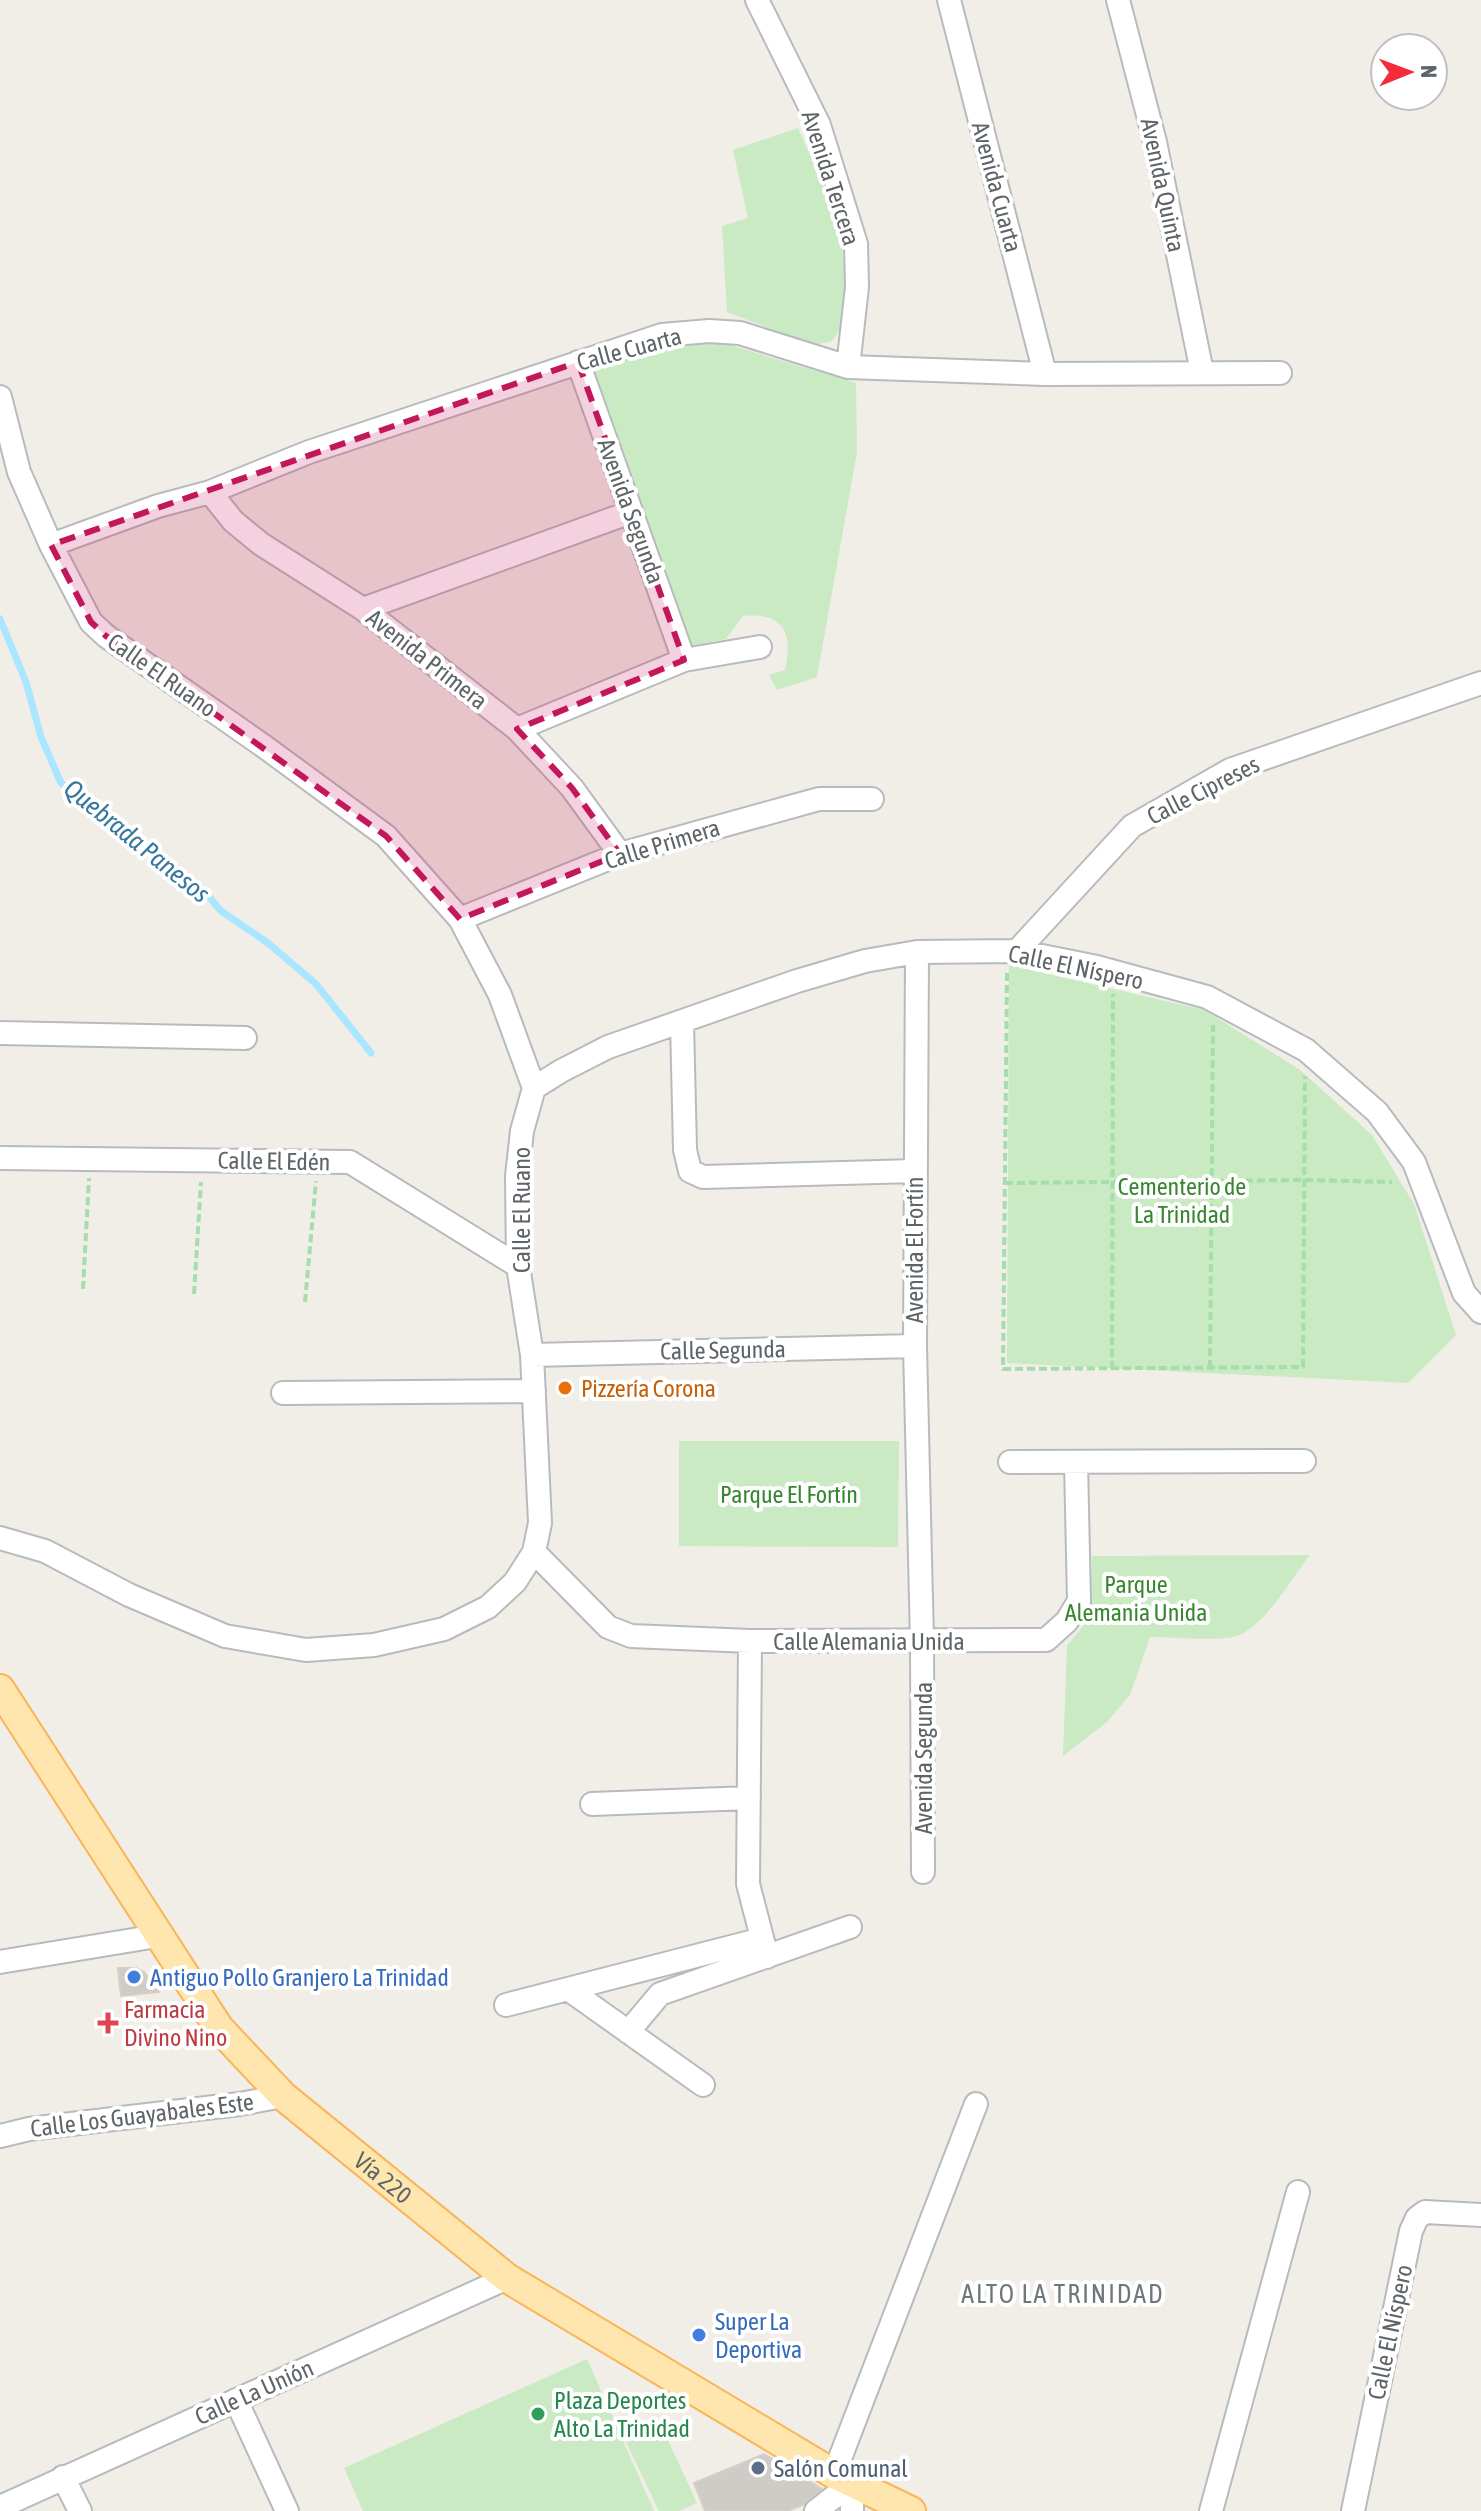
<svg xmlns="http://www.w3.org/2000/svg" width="1481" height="2511" font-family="'Asap Condensed',sans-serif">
<rect width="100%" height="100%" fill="#f1eee7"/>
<!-- green -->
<path fill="#c9eac3" d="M798,128L840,223L846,287L841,328L832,341L818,344L795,338L727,312L722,226L748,218L733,150Z
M693,341L723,343L856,383L857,452L817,677L777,690L769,675L785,670C794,633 783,612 743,616L726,639L691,646L591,367L672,342Z
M1009,965L1204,1010L1299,1069L1372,1135L1414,1204L1456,1335L1408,1383L1007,1363Z
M679,1441H899L898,1547L679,1546Z
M1310,1555C1292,1578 1262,1631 1233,1637C1209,1641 1176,1637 1150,1637L1130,1695L1107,1722L1063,1756L1067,1646L1083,1626L1089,1609L1092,1595V1556Z
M587,2359L654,2511H363L344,2468Z
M661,2425L697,2503L679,2511H659L626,2442Z"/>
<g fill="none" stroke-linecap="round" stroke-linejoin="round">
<!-- stream -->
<path stroke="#aae6ff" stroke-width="7" d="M0,619L26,682L41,737L61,783L200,886L221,911L268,943L316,984L371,1053"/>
</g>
<!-- building -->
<path fill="#cfcbc6" stroke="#d7cfc5" stroke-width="2" d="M118,1968H136L144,1972L159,1992L121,1996Z
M764,2454L822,2489L803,2505L788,2511H705L694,2483Z"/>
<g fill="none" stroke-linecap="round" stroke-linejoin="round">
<!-- minor casing -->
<g stroke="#b7bbbe" stroke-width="26">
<path id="minor" d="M757,0L819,125L856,244L857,287L848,367
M949,0L1045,374
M1118,0L1155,142L1202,372
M578,362L684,660
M0,397L19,472L51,545L91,622L106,636L265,747L386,836L460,919L500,995L534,1088L522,1131L517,1176L518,1266L532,1355L540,1523L534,1552L515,1582L488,1607L444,1629L374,1645L306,1650L225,1636L129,1595L45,1551L0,1538
M210,492L233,521L261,544L363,609L517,729L572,788L620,854
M51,545L158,506L210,492L309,452L662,335L709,331L740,333L848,367L1045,374L1280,373
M363,609L631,512
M517,729L684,660L760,647
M460,919L620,854L819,799H872
M1017,951L1132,826L1230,770L1481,683
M917,952L915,1346L922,1642L923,1872
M682,1022L685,1150L690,1171L703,1177L914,1171
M0,1033L245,1038
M534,1088L561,1071L608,1047L797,981L865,961L917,952L1017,951L1097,967L1207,997L1306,1050L1377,1112L1414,1162L1464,1293L1481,1312
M0,1158L350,1162L518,1266
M532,1355L915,1346
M283,1393L534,1391
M1010,1462L1304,1461
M534,1552L608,1627L631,1636L750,1641L1046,1640L1067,1621L1079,1601L1076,1462
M750,1641L748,1884L767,1957
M592,1804L749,1798
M0,1962L157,1936
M568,1989L703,2085
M506,2005L762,1939
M628,2032L660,1994L850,1927
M0,2136L29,2129L240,2104L283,2096
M236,2400L287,2511
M834,2474L976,2104
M63,2477L80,2511
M852,2483V2511
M0,2507L507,2278
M816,2511L852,2483
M1211,2511L1298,2192
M1353,2511L1411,2231L1417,2218L1425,2212L1481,2215"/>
</g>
<!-- major casing -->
<g stroke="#fab558" stroke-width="32">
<g id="major">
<path id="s1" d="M0,1689L219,2028L283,2096L507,2278L834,2474L911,2511"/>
</g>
</g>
<!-- path -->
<path stroke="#a5ddab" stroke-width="4" stroke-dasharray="8 4" stroke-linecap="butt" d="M1007,973L1003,1369L1303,1367L1305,1076
M1005,1183L1304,1180L1392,1182
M83,1289L89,1178
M194,1294L201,1182
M305,1302L316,1181
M1210,1368L1213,1025
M1112,1369L1113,994"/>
<!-- minor -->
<use href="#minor" stroke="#fff" stroke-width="22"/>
<!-- major -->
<use href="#major" stroke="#ffe6af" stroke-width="28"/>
</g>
<!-- marked area -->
<path fill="#c2185b" fill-opacity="0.2" stroke="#c2185b" stroke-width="6" stroke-dasharray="16 10" stroke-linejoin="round" d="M578,362L684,660L517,729L572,788L620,854L460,919L386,836L106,636L91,622L51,545Z"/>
<!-- markers -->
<circle fill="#e8710a" stroke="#fff" stroke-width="3" cx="565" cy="1388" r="8"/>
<g fill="#3f7fe0" stroke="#fff" stroke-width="3">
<circle cx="134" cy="1977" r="8"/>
<circle cx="699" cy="2335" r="8"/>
</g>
<path fill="#e0444e" stroke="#fff" stroke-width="3" d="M104 2011h8v8h8v8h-8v8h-8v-8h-8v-8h8z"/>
<circle fill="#2e9e5b" stroke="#fff" stroke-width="3" cx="538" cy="2414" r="8"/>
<circle fill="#5c6f8a" stroke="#fff" stroke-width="3" cx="758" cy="2468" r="8"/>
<g text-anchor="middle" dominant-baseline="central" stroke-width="8" stroke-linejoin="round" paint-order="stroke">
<!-- street labels -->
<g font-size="24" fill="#5e6468" stroke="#fff">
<text transform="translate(831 178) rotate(72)">Avenida Tercera</text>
<text transform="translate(1163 185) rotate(78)">Avenida Quinta</text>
<text transform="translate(997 187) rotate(75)">Avenida Cuarta</text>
<text transform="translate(629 349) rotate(-15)">Calle Cuarta</text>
<text transform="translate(631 511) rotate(70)">Avenida Segunda</text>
<text transform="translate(427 659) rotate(38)">Avenida Primera</text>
<text transform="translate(162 675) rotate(35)">Calle El Ruano</text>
<text transform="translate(1203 790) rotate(-27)">Calle Cipreses</text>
<text transform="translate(662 844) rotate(-17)">Calle Primera</text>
<text transform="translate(1076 967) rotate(12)">Calle El Níspero</text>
<text transform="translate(274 1161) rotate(1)">Calle El Edén</text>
<text transform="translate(521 1210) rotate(-90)">Calle El Ruano</text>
<text transform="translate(914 1250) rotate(-90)">Avenida El Fortín</text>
<text transform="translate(723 1350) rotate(-1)">Calle Segunda</text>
<text x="869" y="1641">Calle Alemania Unida</text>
<text transform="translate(923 1758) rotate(-90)">Avenida Segunda</text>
<text transform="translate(142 2115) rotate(-7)">Calle Los Guayabales Este</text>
<text stroke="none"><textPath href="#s1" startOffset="626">Vía 220</textPath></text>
<text transform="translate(1390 2332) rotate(-78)">Calle El Níspero</text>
<text transform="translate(254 2392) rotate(-24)">Calle La Unión</text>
</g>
<!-- park labels -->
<g font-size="24" fill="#398630" stroke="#fff">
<text x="1182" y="1186">Cementerio de<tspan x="1182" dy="28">La Trinidad</tspan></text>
<text x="789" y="1494">Parque El Fortín</text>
<text x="1136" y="1584">Parque<tspan x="1136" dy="28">Alemania Unida</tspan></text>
</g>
<!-- food labels -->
<g font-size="24" fill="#c56008" stroke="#fff" text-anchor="start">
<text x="581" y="1388">Pizzería Corona</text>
</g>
<!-- shop labels -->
<g font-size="24" fill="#366cbe" stroke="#fff" text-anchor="start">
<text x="150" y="1977">Antiguo Pollo Granjero La Trinidad</text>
<text x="715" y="2321">Super La<tspan x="715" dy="28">Deportiva</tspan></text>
</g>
<!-- health labels -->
<g font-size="24" fill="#be3a42" stroke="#fff" text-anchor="start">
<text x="124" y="2009">Farmacia<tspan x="124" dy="28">Divino Nino</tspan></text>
</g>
<!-- leisure labels -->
<g font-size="24" fill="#27864d" stroke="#fff" text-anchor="start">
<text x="554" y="2400">Plaza Deportes<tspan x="554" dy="28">Alto La Trinidad</tspan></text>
</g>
<!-- service labels -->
<g font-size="24" fill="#4e5e75" stroke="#fff" text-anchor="start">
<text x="774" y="2468">Salón Comunal</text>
</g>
<!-- water labels -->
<g font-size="26" font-style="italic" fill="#36789d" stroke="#fff">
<text transform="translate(137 841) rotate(39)">Quebrada Panesos</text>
</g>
<!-- neighbourhood labels -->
<g font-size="26" letter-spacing="2" fill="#6f777a" stroke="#fff">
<text x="1063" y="2294">ALTO LA TRINIDAD</text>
</g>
</g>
<!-- north arrow -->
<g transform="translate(1409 72) rotate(89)"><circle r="38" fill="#ffffff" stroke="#bfc1c3" stroke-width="2"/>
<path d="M0-6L14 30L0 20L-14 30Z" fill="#f42b39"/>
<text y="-12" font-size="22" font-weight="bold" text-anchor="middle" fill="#5e6468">N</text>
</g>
</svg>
